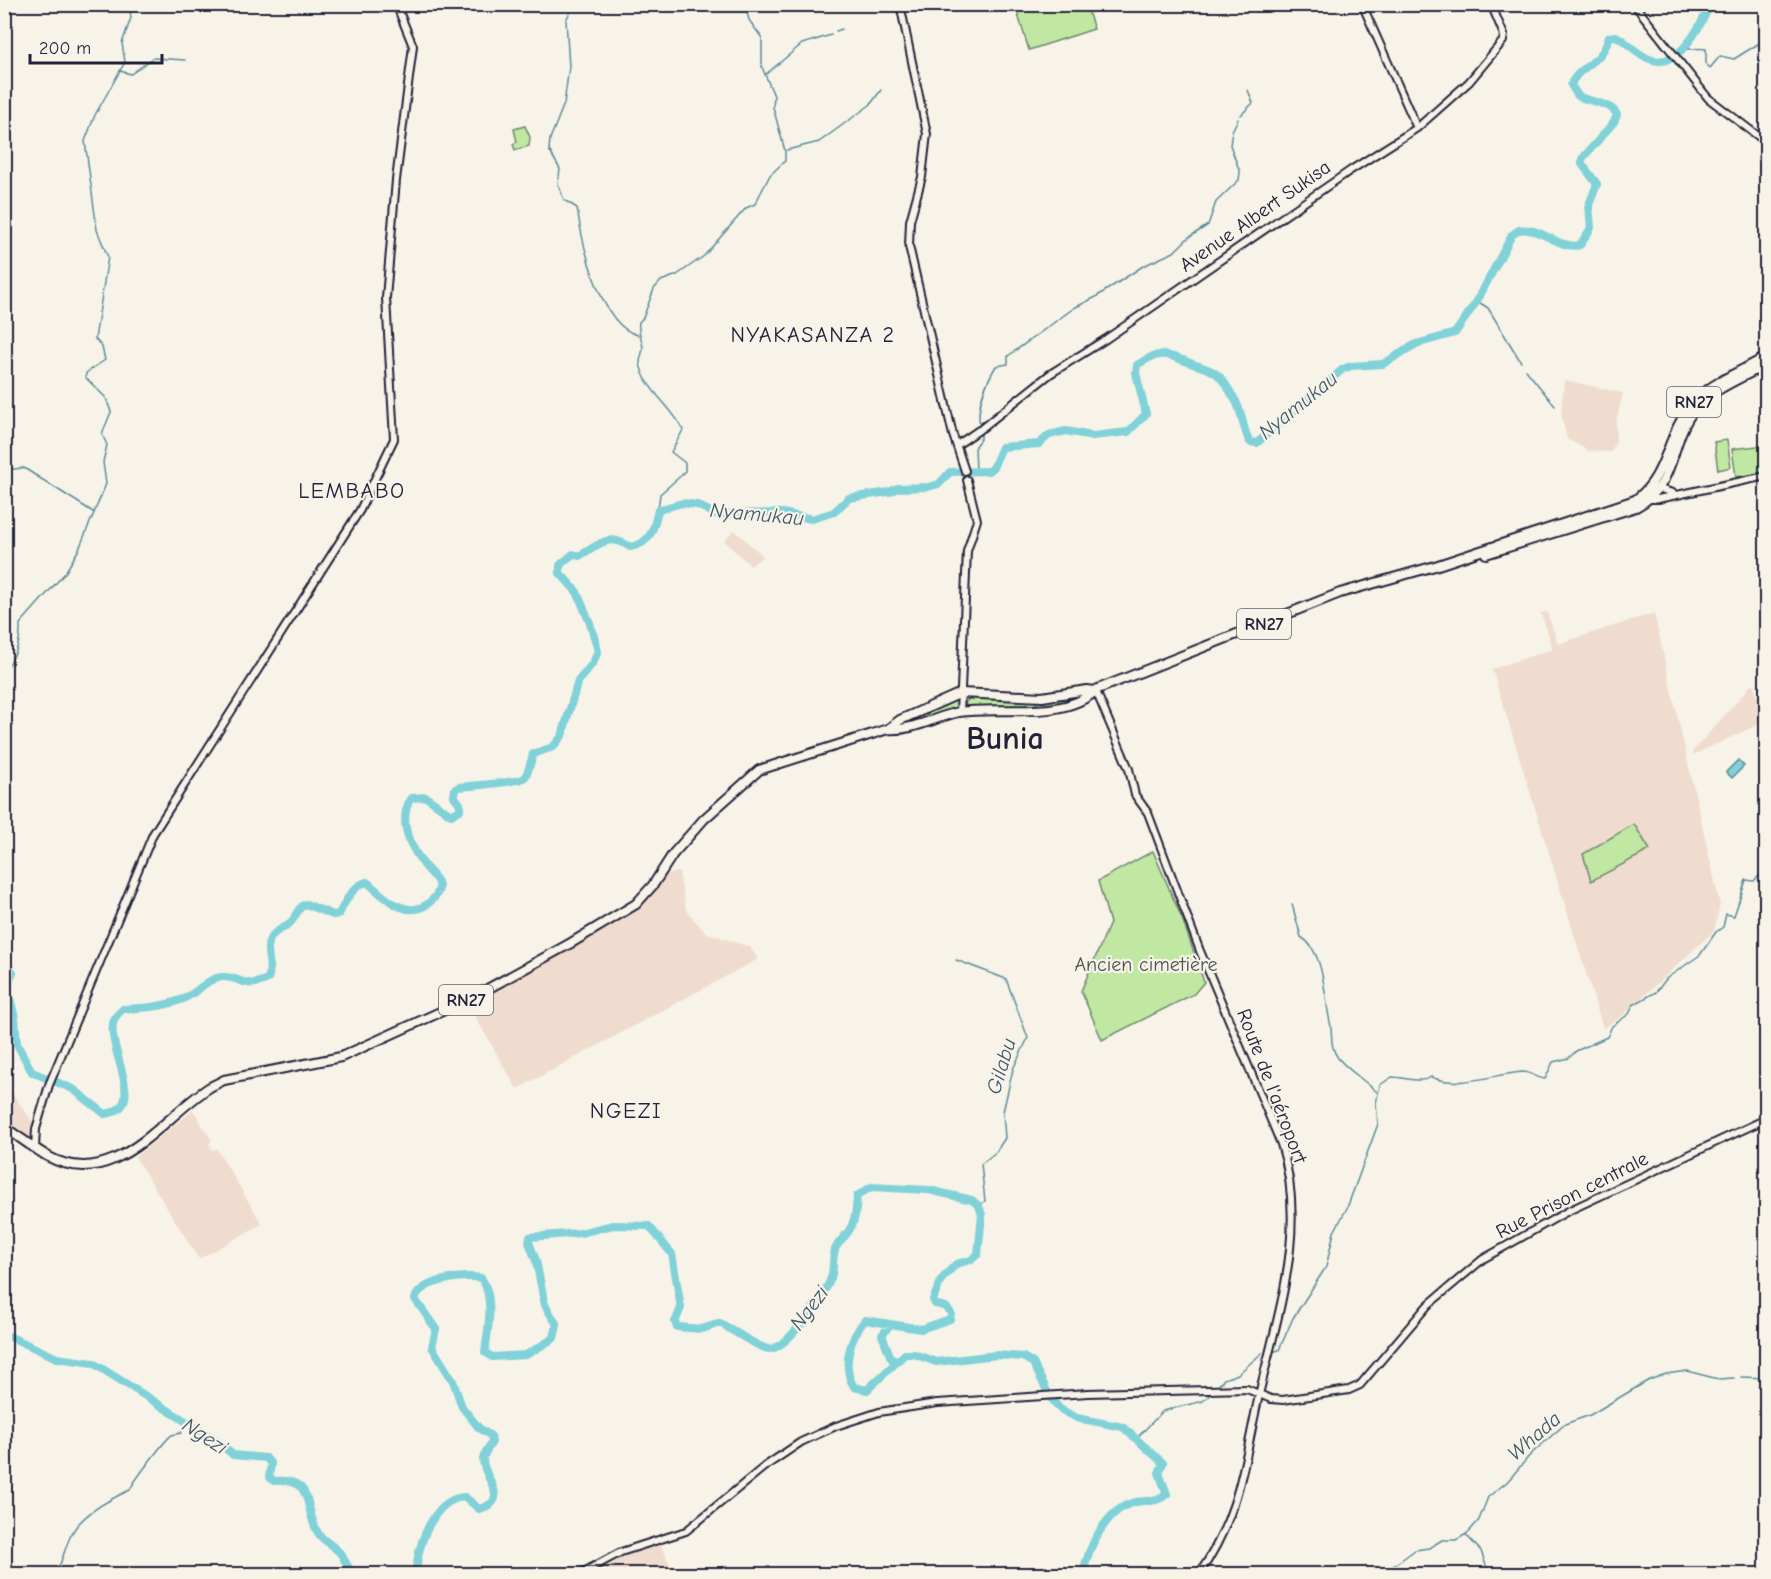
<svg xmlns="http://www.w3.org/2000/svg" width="1771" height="1579" font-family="'Comic Neue',sans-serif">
<rect width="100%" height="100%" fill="#f7f3e8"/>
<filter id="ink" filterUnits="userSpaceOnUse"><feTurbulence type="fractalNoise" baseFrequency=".0167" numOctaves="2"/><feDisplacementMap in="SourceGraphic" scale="12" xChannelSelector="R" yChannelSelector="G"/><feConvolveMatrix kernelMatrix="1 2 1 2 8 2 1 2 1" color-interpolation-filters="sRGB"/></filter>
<g filter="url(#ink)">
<!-- built -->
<path fill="#efdcce" d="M1564,380L1623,393L1616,422V441L1611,452L1589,451L1567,439L1561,414Z
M734,530L763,556L751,566L724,541Z
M1547,612L1558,644L1654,613L1720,904L1714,931L1621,1017L1603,1028L1492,669L1553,649L1541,613Z
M1753,683L1766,721L1693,755L1692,752Z
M679,872L686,910L705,932L750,947L758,959L517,1089L469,1006L635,910L663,875Z
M4,1081L40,1133L32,1148L5,1128Z
M193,1110L212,1141L209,1144L212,1150L217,1149L262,1224L199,1259L135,1157Z
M661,1545L674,1574H588L637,1551Z"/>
<!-- green -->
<path fill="#c0e8a3" stroke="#71856f" stroke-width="1.5" d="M1015,5H1086L1094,29L1029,50Z
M525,126L530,137L529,146L515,150L513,144L517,142L514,129Z
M1727,440L1731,467L1718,470L1714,442Z
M1766,445V473L1736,477L1732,449Z
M1086,693L1066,704L1046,706L1044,702Z
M971,697L1035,700L1037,703L1034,707L968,709L965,703Z
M955,699L959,701L956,711L900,726Z
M1634,824L1650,850L1591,881L1583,854Z
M1153,851L1183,921L1204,982L1194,994L1102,1040L1081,991L1110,923L1098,881Z"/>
<!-- water -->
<path fill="#80d1d8" stroke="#5a8b99" stroke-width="1.5" d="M1738,760L1744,766L1732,778L1726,772Z"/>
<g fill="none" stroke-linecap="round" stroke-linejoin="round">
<!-- stream -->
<path stroke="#5a8b99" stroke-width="1.5" d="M570,4V12L566,20L569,67L564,104L550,139L549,150L560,169L558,184L564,200L577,208C582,241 599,326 638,335
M836,31L842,29
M1683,48C1692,51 1697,47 1706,49V64L1710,68L1720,56L1734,59L1766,39
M120,71L131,74L153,58L185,60
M765,75L802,44L831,35
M1241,115L1253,103L1248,90
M787,150L819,142L870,105L881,90
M1477,301L1488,308L1521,362
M1526,370L1555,406
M980,426C976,407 986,383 996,366L1008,364V356L1074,308L1096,297L1143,266L1174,252L1188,238L1208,225L1216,202L1239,180L1240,172L1230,145L1232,131L1238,119
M4,470L24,468L93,512
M976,472L975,446L981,438V431
M658,510L660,494L685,472V463L671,452L683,430C673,407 644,389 640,363C640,358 642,354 643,349C643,340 637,332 639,322L643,318L654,289L661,281L677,275L704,256L746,208L755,204L770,175L785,161V151L773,107L774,96L762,67V38L749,20L745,4
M4,672C15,656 21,644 20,624L65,573L79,549L106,484L103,462L107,445L102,434L111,412L106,398L86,378V373L105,360L102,347L95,339L108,257L97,230L85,141L95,115L125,62L122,43L131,18L129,4
M1292,904L1301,937C1325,951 1324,997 1330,1022C1333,1033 1329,1046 1338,1058C1348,1070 1365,1081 1377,1092
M956,960L1006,979L1028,1038L1013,1069L1003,1112L1005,1138L996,1152L981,1164L985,1201L979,1206
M1272,1352L1279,1350L1293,1318L1326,1267L1334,1232L1347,1208L1378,1124L1376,1103L1380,1085L1392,1077C1404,1077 1421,1084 1431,1077C1460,1089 1493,1074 1523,1072C1530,1072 1537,1078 1545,1079L1553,1062L1569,1058L1576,1051L1607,1037L1612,1026L1629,1014L1633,1005L1656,992L1667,978L1700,955L1716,932L1723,927L1726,914L1734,916L1746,880L1754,881L1766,869
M1741,1377L1766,1378
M1218,1386L1224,1379L1238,1374L1262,1353
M1136,1439L1163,1411L1203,1401L1212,1393
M1466,1535L1481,1551L1489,1574
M55,1574C63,1562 64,1549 71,1535C81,1514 110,1499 130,1490C131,1485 166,1438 172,1435C175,1434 178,1434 181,1433L187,1422
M1382,1574L1415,1550L1429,1548L1442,1540H1456L1468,1533L1479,1520L1488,1497L1507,1482L1531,1454L1565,1424L1590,1415L1649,1380L1666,1374L1687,1371L1718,1379L1734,1378"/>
<!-- river -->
<path stroke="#80d1d8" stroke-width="8" d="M4,962L13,972L7,986L15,1018L17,1044L32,1072L73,1089L105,1114C151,1108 104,1047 114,1020C115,1016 120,1012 123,1009C143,1008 164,1007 183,999C196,994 208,977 223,977C243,977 243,990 268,979C274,965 263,951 271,937C276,930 285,928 291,922C297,916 297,907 306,904L333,915L339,914C345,902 353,885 367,882C383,896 407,922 430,902C434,898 439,894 439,887C439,879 428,871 424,865C409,845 398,820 411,798L426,797L451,815L460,810V804L454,796L455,789L459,787C469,786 522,782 525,777C529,771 531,761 533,754L553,747L562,736L578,681L593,663L598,651L590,623L577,592L560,573V565L573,554L579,556C599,545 609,532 630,547C651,544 654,528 658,510L682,503L697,505L715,514L782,513L812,519L834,512L849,498L889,492L898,488L928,487L939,484L950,472L989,471L993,468L1002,447L1039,444L1049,435L1066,431L1093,436L1128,432L1146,414L1136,373L1137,365C1162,348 1168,355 1193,364C1202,367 1211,369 1218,375C1224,381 1230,391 1234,398C1243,411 1242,429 1250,442L1257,443L1343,369L1351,366L1383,364L1416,344L1455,333L1477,301L1512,235L1519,230C1541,226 1559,250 1580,245L1591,228L1589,205L1597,184L1582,164V159L1614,122L1617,115C1611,102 1589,102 1578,96L1571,85C1577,66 1602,65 1609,37L1616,36C1627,42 1635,52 1647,58C1677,73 1701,26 1710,4
M889,1326L882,1335L891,1358L895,1362
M4,1334L57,1358L93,1363L217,1441L233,1455L266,1458L271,1464L269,1477L274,1481C316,1477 303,1508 318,1533C323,1541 333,1545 339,1552C345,1558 346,1567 354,1574
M413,1574C418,1567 417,1560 419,1552C425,1529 439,1498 465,1497L479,1509C513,1500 483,1480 483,1459C484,1453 489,1447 492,1442L491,1436L479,1428L462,1407L453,1381L432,1347L436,1329L415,1299C420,1280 463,1275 481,1278C495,1296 488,1330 485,1352L492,1357L526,1355L554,1338L557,1325L545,1305L536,1261L529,1242L530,1237L580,1233L613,1225L649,1226L672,1254L681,1308L675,1322L677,1327L702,1329L720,1323C731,1329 758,1348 769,1349C786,1351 826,1293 831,1278C834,1269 832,1259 835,1250C837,1243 844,1238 848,1232C856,1221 856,1209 857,1196L871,1187L929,1190L972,1200L979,1206L982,1215L978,1254L971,1260L956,1264L941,1280L933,1300L935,1304L946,1307L951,1313L950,1319L921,1329L865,1320C850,1338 841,1366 854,1387L867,1390L905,1354H914L936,1362L997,1355L1023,1357L1033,1363L1050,1397L1060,1409L1077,1418L1123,1427L1163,1463L1159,1473L1167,1494C1157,1503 1148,1500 1136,1502C1106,1508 1088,1548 1083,1574"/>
<!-- tertiary casing -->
<g stroke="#22223b" stroke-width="10">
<path id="tertiary" d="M900,4L927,134L922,177L910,221L909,246L953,435L965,471
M1362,4L1417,128
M1634,4L1708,98L1766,142
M982,428L1050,374L1106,339L1351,170L1417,128L1469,82L1503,41L1504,35L1491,4
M957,445L979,430
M1650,486L1673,493
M1647,499H1658L1766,476
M1096,691L1129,769L1135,795L1148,813L1200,951L1281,1144C1308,1229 1278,1312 1259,1395C1244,1462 1240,1515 1199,1574
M960,712L967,551L977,520L967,480
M35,1148L36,1129L49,1085L153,834L360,510L394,439L386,298L396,180L413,46L396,4
M580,1574L621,1552L686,1531L764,1467L801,1442L836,1426L879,1412L937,1403L1088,1393L1247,1389L1271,1399L1283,1400L1349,1390L1360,1385L1428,1305L1483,1259L1568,1211L1766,1119"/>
</g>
<!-- primary casing -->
<g stroke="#22223b" stroke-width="12">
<path id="primary" d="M1486,554L1636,507C1679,484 1668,441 1695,409C1713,388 1743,378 1766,364
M888,729C913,731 935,717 959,712C1004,705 1061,722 1098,689L1340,593L1435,566L1635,500C1667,477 1666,438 1689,408C1706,384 1741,372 1766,357
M4,1127C18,1136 32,1147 47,1156C114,1193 161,1118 210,1087L224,1080L341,1057L471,998L571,943L636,904L653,885L673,854L704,819L759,770L888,729L900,720L961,693L1042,697L1087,690L1096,691"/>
</g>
<!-- tertiary -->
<use href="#tertiary" stroke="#f7f3e8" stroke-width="6"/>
<!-- primary -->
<use href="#primary" stroke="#f7f3e8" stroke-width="8"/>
</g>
</g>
<g text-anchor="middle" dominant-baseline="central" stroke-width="4.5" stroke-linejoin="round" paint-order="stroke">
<!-- shield labels -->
<g fill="#f7f3e8" stroke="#62616f" stroke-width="1.5">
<rect x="1667" y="387" width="54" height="30" rx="4.5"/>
<rect x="1237" y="609" width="54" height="30" rx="4.5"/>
<rect x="439" y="985" width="54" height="30" rx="4.5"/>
</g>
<g font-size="18" font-weight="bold" fill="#22223b">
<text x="1694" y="402">RN27</text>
<text x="1264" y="624">RN27</text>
<text x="466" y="1000">RN27</text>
</g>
<!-- street labels -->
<g font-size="20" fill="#22223b" stroke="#f7f3e8">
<text transform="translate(1255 216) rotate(-35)">Avenue Albert Sukisa</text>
<text transform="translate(1272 1086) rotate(69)">Route de l'aéroport</text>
<text transform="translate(1572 1195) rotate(-27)">Rue Prison centrale</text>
</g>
<!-- park labels -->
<g font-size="20" fill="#4a5455" stroke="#f7f3e8">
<text x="1146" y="964">Ancien cimetière</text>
</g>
<!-- water labels -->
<g font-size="21" font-style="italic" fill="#3e576a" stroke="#f7f3e8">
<text transform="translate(1298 405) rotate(-39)">Nyamukau</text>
<text transform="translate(757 514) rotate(5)">Nyamukau</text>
<text transform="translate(1001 1066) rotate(-73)">Gilabu</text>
<text transform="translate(809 1308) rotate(-53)">Ngezi</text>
<text transform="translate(205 1436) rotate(33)">Ngezi</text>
<text transform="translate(1534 1436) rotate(-41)">Whada</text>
</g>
<!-- quarter labels -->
<g font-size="22" letter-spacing="1.5" fill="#22223b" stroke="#f7f3e8">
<text x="813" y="335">NYAKASANZA 2</text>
<text x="352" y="491">LEMBABO</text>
<text x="626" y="1111">NGEZI</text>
</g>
<!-- town labels -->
<g font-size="32" font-weight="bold" fill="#22223b" stroke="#f7f3e8">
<text x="1005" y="738">Bunia</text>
</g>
</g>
<!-- margin -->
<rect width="1771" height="1579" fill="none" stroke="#f7f3e8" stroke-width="24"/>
<rect x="12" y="12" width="1747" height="1555" fill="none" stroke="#22223b" stroke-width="2" filter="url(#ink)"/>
<!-- scale -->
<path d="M30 54v9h132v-9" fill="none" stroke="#22223b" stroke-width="3"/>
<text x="39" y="54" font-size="18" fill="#22223b" stroke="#f7f3e8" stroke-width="4.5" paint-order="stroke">200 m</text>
</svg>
